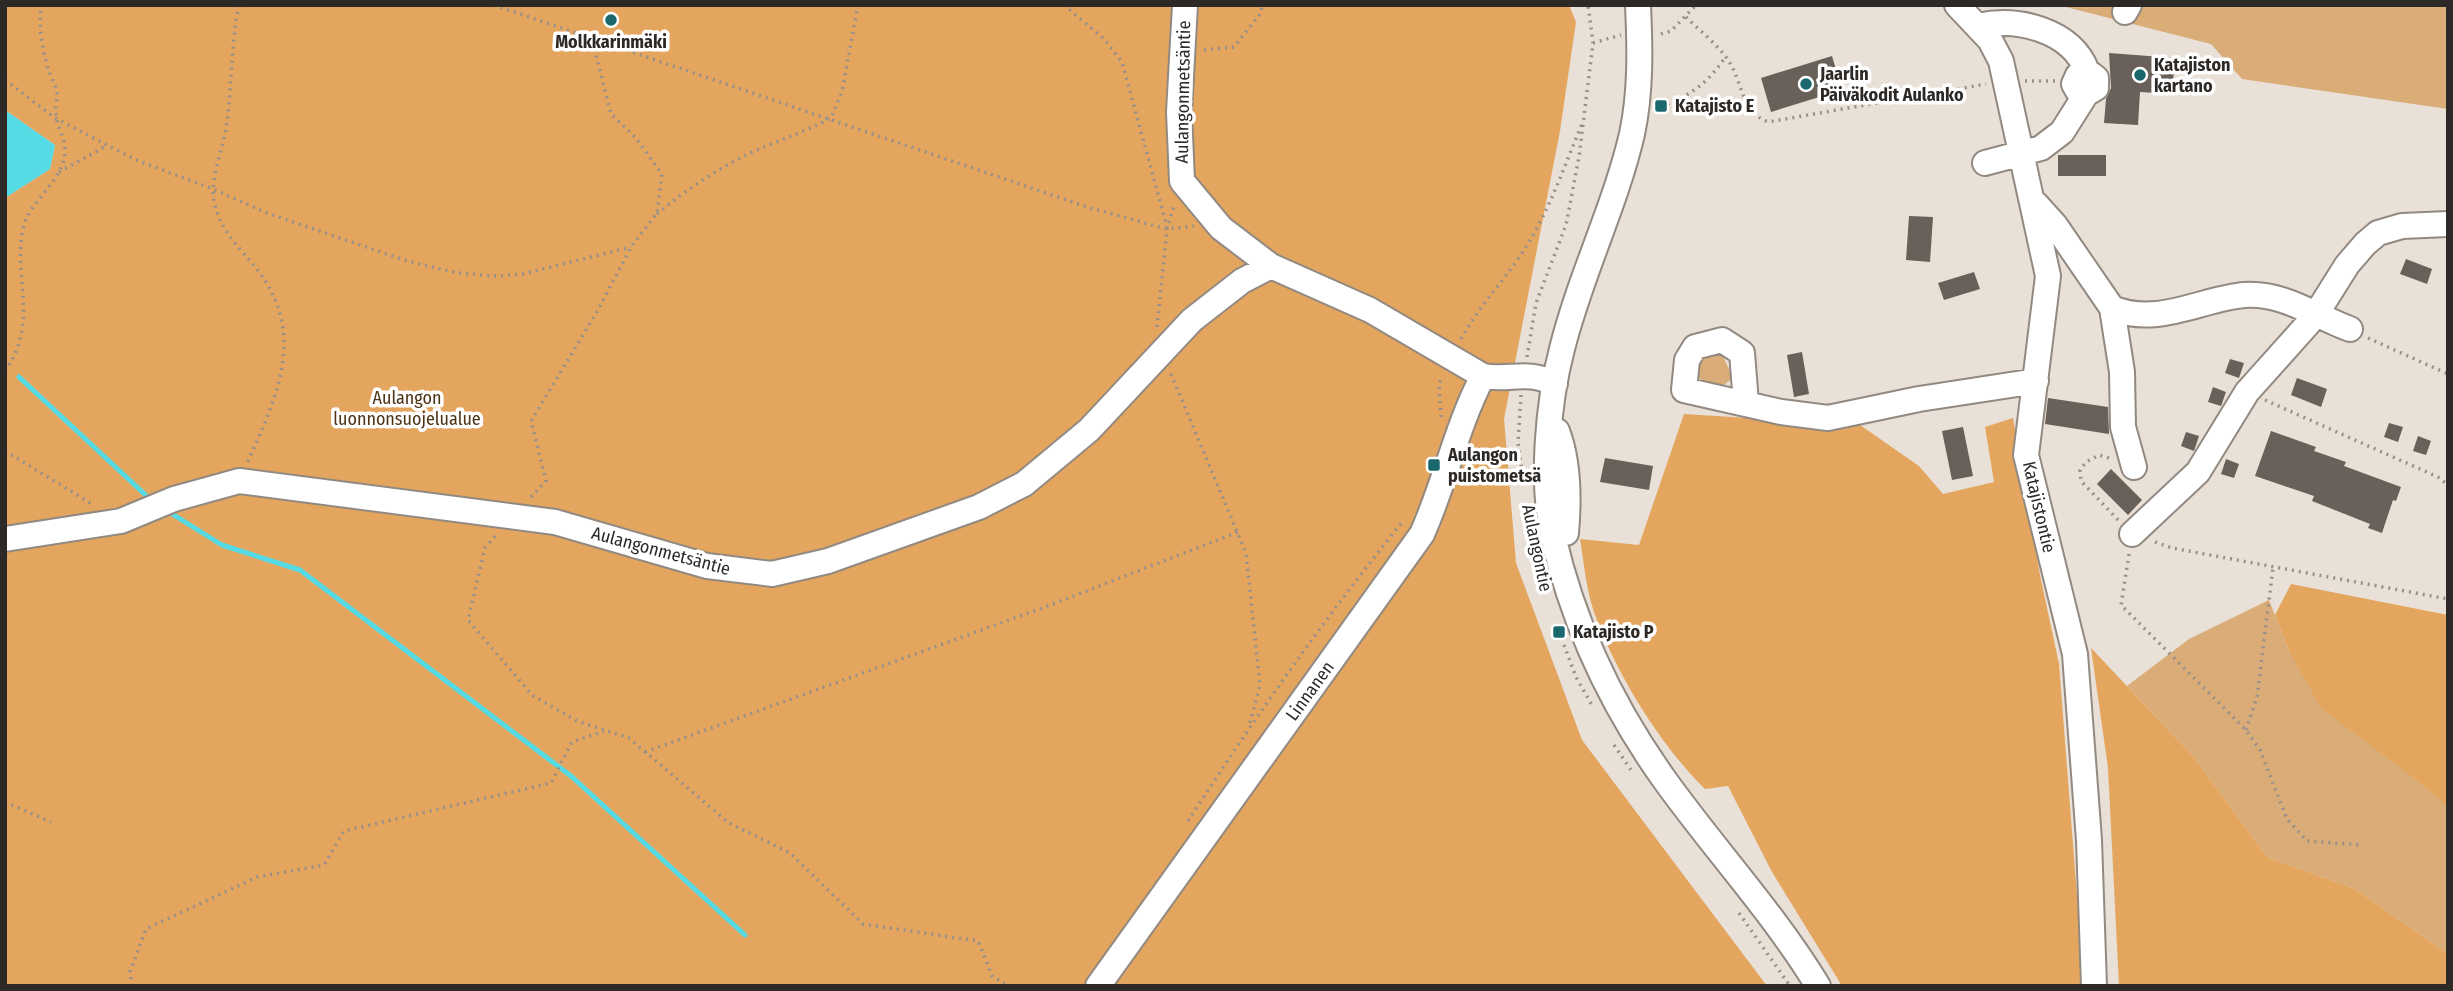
<svg xmlns="http://www.w3.org/2000/svg" width="2453" height="991" font-family="'Fira Sans Condensed',sans-serif">
<rect width="100%" height="100%" fill="#e9e0d7"/>
<!-- green -->
<path fill="#daac78" d="M2058,5H2448V109L2242,79L2211,44Z
M1722,354L1733,378L1716,391L1694,375L1698,360Z
M2269,600L2289,651L2448,808V954L2355,889L2267,857L2193,756L2127,686L2189,639Z"/>
<!-- forest -->
<path fill="#e4a65e" d="M5,5H1569L1576,22L1560,131L1504,419L1516,563L1582,740L1767,986H5V198L50,169L55,145L5,110Z
M1684,414L1860,425L1919,466L1943,494L1994,482L1985,427L2013,418L2040,575L2059,664L2084,986H1842L1772,872L1728,786L1705,789C1660,745 1615,672 1594,612C1586,589 1584,563 1580,539L1639,545Z
M2291,584L2448,615V808L2427,788L2321,708L2289,651L2275,615Z
M2091,648L2193,756L2267,857L2355,889L2448,954V986H2119L2108,768Z"/>
<!-- water -->
<path fill="#56dbe5" d="M5,110L55,145L50,169L5,198Z"/>
<g fill="none" stroke-linecap="round" stroke-linejoin="round">
<!-- stream -->
<path stroke="#56dbe5" stroke-width="5" d="M19,377L152,501
M169,512L222,545L300,570L571,776L745,935"/>
</g>
<!-- building -->
<path fill="#696159" d="M2109,53L2175,58L2172,94L2140,92L2138,125L2104,123L2106,99L2111,88Z
M1832,56L1842,90L1771,112L1761,78Z
M2058,155H2106V176H2058Z
M1909,216L1933,217L1930,262L1906,260Z
M2406,259L2432,269L2427,284L2400,274Z
M1974,272L1980,289L1944,300L1938,283Z
M1802,352L1809,394L1794,397L1787,355Z
M2230,359L2244,363L2239,378L2225,373Z
M2297,378L2327,389L2321,407L2291,395Z
M2213,387L2226,392L2221,406L2208,402Z
M2048,398L2108,407L2109,434L2045,424Z
M2389,423L2403,427L2398,442L2384,437Z
M1963,427L1973,476L1952,480L1942,431Z
M2271,431L2316,447L2314,451L2346,462L2344,466L2401,487L2396,501L2393,500L2382,533L2368,528L2370,524L2312,501L2314,496L2255,476Z
M2186,432L2199,436L2194,451L2181,446Z
M2418,436L2431,441L2426,455L2413,451Z
M1605,458L1653,466L1649,490L1600,482Z
M2226,459L2239,464L2234,478L2221,474Z
M2111,469L2142,500L2128,515L2097,484Z"/>
<g fill="none" stroke-linecap="round" stroke-linejoin="round">
<!-- minor casing -->
<g stroke="#928981" stroke-width="28">
<path id="minor" d="M1638,5C1640,48 1641,92 1632,134C1615,207 1580,276 1562,349C1548,402 1541,482 1553,536C1573,623 1612,706 1664,779C1714,849 1773,912 1818,986
M1957,5L1990,40L2001,61L2048,276L2026,455L2075,654L2089,840L2094,986
M2125,12L2129,5
M1978,26C2018,17 2071,30 2087,71
M1985,163L2041,148L2062,132L2086,94L2096,88V78L2087,71L2078,75L2074,84L2078,91L2086,94
M2036,204L2055,225L2112,308C2157,327 2201,299 2244,295C2283,292 2315,316 2350,329
M1271,266L1370,310L1483,376C1511,381 1527,369 1555,384
M2112,308L2122,372L2123,427L2134,467
M1746,403L1742,353L1722,340L1695,347L1687,360L1684,390L1781,412L1828,418L1919,399L2036,381
M1557,431C1569,462 1569,499 1566,533
M2132,534L2198,472L2247,392L2315,316L2347,265L2365,244L2378,233L2402,226L2448,224
M5,539L121,521L174,499L239,481L555,522L707,566L772,574L828,561L979,507L1024,484L1089,430L1192,320L1242,281L1271,266L1221,228L1182,181L1179,112L1185,5
M1098,986L1422,534C1445,483 1457,425 1483,376"/>
</g>
<!-- path -->
<path stroke="#97908a" stroke-width="3.5" stroke-dasharray="2 5" stroke-linecap="butt" d="M239,5C231,44 232,83 227,122C224,147 210,176 214,201C219,229 239,247 256,268C308,333 277,397 247,463
M494,5L1087,207L1167,229L1194,226
M1064,5L1104,39L1122,62L1167,227
M1686,17C1700,31 1717,44 1728,60C1744,83 1739,110 1768,122L1986,84
M1661,34L1671,31L1696,5
M1593,43L1621,35
M1204,50L1234,47L1261,13L1262,5
M5,80L55,118L136,160L213,189L267,213L407,261L458,273L496,276L523,274L631,247
M2025,81H2056
M1661,106C1690,97 1710,81 1726,56
M59,172L108,145
M657,214C687,189 721,166 757,150C782,139 807,131 831,118L842,92L858,5
M1157,327L1167,229L1175,203
M2368,338L2448,374
M1461,339C1479,307 1500,285 1520,256C1548,215 1563,169 1582,124
M1527,357L1536,303L1566,225L1579,157L1593,43L1588,5
M5,371C41,320 11,275 24,225C32,198 64,181 65,151C66,138 57,128 56,115C55,108 57,101 57,94C56,85 51,77 48,69C43,49 37,25 42,5
M1171,374L1246,553L1260,685L1249,726
M1521,395L1518,443L1524,485
M2265,400L2438,477L2448,485
M1441,417L1439,384L1442,377
M5,451L92,504
M2109,458L2099,455L2086,462L2080,470L2081,481L2119,521
M531,497L546,481L531,421L598,310L631,247L657,213L662,174L635,137L611,114L592,39
M495,536L485,548L468,620L532,695L577,721L629,738L729,823L790,853L863,924L978,941L992,976L1008,986
M2155,542L2172,548L2448,599
M2129,554L2121,605L2246,730L2260,750L2287,819L2307,841L2363,845
M1564,645L1576,677L1593,707
M2246,730L2257,697L2273,568
M1614,745L1631,770
M645,752L1053,604L1238,532
M5,802L51,822
M1188,821C1255,717 1326,616 1404,520
M1739,913L1790,986
M132,986L130,972L146,929L257,877L324,865L344,831L551,783L572,742L604,731"/>
<!-- minor -->
<use href="#minor" stroke="#fff" stroke-width="24"/>
</g>
<!-- markers -->
<g fill="#1a676d" stroke="#fff" stroke-width="2.5">
<circle cx="611" cy="20" r="7"/>
<circle cx="2140" cy="75" r="7"/>
<circle cx="1806" cy="84" r="7"/>
<rect x="1654" y="99" width="14" height="14" rx="3.5"/>
<rect x="1427" y="458" width="14" height="14" rx="3.5"/>
<rect x="1552" y="625" width="14" height="14" rx="3.5"/>
</g>
<g text-anchor="middle" dominant-baseline="central" stroke-width="7" stroke-linejoin="round" paint-order="stroke">
<!-- poi labels -->
<g font-size="18" font-weight="bold" fill="#2d2926" stroke="#fff" text-anchor="start">
<text x="611" y="42" text-anchor="middle">Molkkarinmäki</text>
<text x="2154" y="65">Katajiston<tspan x="2154" dy="21">kartano</tspan></text>
<text x="1820" y="74">Jaarlin<tspan x="1820" dy="21">Päiväkodit Aulanko</tspan></text>
<text x="1675" y="106">Katajisto E</text>
<text x="1448" y="455">Aulangon<tspan x="1448" dy="21">puistometsä</tspan></text>
<text x="1573" y="632">Katajisto P</text>
</g>
<!-- street labels -->
<g font-size="18" fill="#2d2926" stroke="#fff">
<text transform="translate(1183 92) rotate(-89)">Aulangonmetsäntie</text>
<text transform="translate(2039 507) rotate(77)">Katajistontie</text>
<text transform="translate(1537 548) rotate(78)">Aulangontie</text>
<text transform="translate(661 551) rotate(15)">Aulangonmetsäntie</text>
<text transform="translate(1310 691) rotate(-54)">Linnanen</text>
</g>
<!-- park labels -->
<g font-size="18" fill="#4d3415" stroke="#fff">
<text x="407" y="398">Aulangon<tspan x="407" dy="21">luonnonsuojelualue</tspan></text>
</g>
</g>
<!-- border -->
<rect width="2453" height="991" fill="none" stroke="#2d2926" stroke-width="14"/>
</svg>
